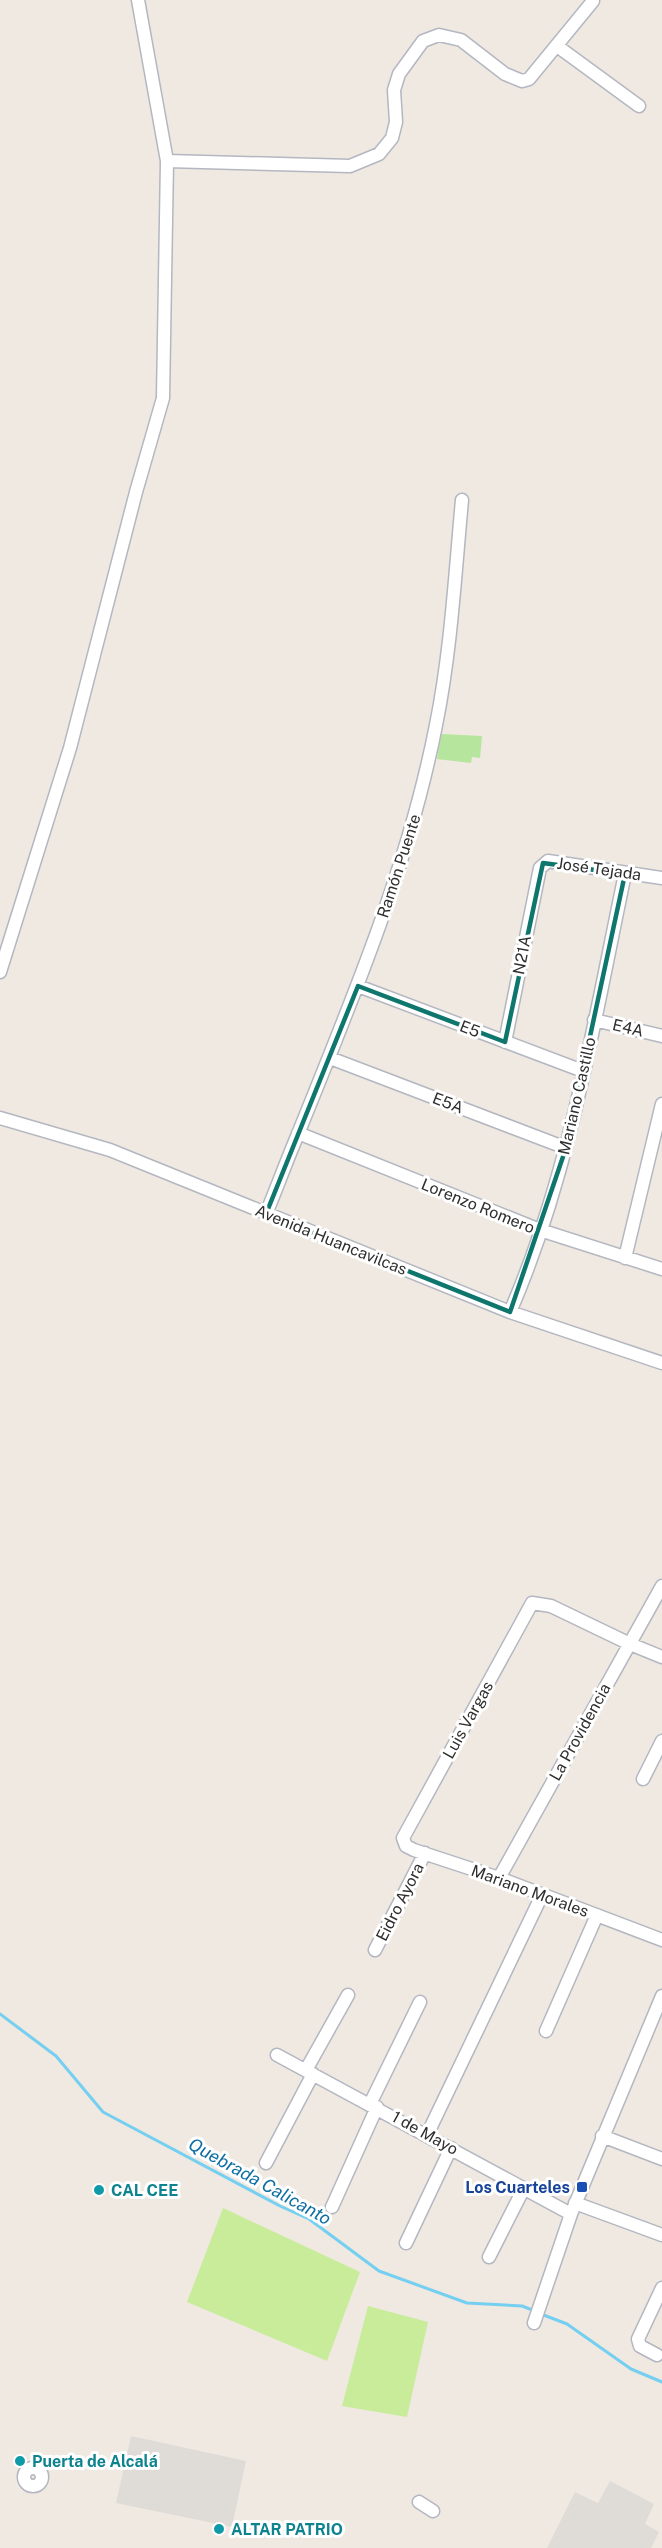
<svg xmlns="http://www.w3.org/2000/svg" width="662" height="2548" font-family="'Public Sans',sans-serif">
<rect width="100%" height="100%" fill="#efe9e1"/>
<!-- green -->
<path fill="#b6e59e" d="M441,734L482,736L480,758L472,757L471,763L437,759Z"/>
<!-- pitch -->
<path fill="#c9ec9a" d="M223,2208L360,2272L327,2361L187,2302Z
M368,2306L428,2322L407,2417L342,2406Z"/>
<!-- plaza -->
<path fill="#dfdcd8" d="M131,2436L246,2461L232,2527L116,2503Z
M610,2481L654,2504L645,2524L659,2532L651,2548H547L575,2492L598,2503Z"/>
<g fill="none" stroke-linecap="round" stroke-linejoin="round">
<!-- stream -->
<path stroke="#75cff0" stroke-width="3" d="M0,2014L56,2056L103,2112L280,2206L309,2219L379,2271L467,2303L522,2306L535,2311
M541,2314L567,2324L631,2369L662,2382"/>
<!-- minor casing -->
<g stroke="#b4b7c1" stroke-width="15">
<path id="minor" d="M557,46L639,106
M167,161L350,166L379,154L392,138L396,122L394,90L399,74L423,41L439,35L461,40L505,74L522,81L529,79L593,1
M0,972L70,748L136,492L163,398L167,161L138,0
M358,986L583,1071
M594,1020L662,1036
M505,1042L540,868L548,861L662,878
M330,1058L566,1148
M0,1118L110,1150L510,1312L662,1363
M298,1133L540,1230L662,1269
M266,1214C277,1187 287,1160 298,1134C352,1000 408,868 436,725C451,651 455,575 462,500
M625,1258L662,1104
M510,1312C570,1174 594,1021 625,874
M662,1657L630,1644L551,1606L532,1603L403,1838L406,1846L414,1850L499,1878L662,1940
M643,1779L662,1741
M499,1878L662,1586
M375,1950L425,1853
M546,2031L597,1915
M277,2055L571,2214
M306,2070L348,1995
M370,2104L420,2002
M427,2135L542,1895
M602,2136L662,2159
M266,2163L313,2074
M575,2203L662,2235
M332,2207L377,2107
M406,2243L451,2148
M489,2257L524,2188
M534,2323L571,2214L662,1996
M657,2355L640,2346L638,2339L662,2288
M24 2477a9 9 0 1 1 18 0a9 9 0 1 1-18 0Z
M419,2502L433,2511"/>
</g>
<!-- minor -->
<use href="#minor" stroke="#fff" stroke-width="12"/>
</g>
<!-- marked area -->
<path fill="none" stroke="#0f766e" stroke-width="4.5" stroke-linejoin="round" d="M543,863L625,874L566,1148L510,1312L266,1214L358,986L505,1042Z"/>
<!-- markers -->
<rect fill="#1a4fb4" stroke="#fff" stroke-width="2" x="576" y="2181" width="12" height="12" rx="3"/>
<g fill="#0f9aa8" stroke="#fff" stroke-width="2">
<circle cx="99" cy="2190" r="6"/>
<circle cx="20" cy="2461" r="6"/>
<circle cx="219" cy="2529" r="6"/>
</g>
<g text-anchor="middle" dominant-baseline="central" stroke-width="6" stroke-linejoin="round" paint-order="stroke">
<!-- street labels -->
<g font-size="16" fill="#2e2e2e" stroke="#fff">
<text transform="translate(399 866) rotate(-72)">Ramón Puente</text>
<text transform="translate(599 869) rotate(8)">José Tejada</text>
<text transform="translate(522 955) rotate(-79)">N21A</text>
<text transform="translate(628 1028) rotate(13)">E4A</text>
<text transform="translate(470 1029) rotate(21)">E5</text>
<text transform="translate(577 1096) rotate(-77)">Mariano Castillo</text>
<text transform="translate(448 1103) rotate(21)">E5A</text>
<text transform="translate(478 1206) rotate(22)">Lorenzo Romero</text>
<text transform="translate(331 1240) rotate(22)">Avenida Huancavilcas</text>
<text transform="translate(468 1720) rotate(-61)">Luis Vargas</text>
<text transform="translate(580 1732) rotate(-61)">La Providencia</text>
<text transform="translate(530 1891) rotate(20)">Mariano Morales</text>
<text transform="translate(400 1902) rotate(-63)">Eidro Ayora</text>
<text transform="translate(425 2133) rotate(29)">1 de Mayo</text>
</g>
<!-- transit labels -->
<g font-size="16" font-weight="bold" fill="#164399" stroke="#fff" text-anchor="end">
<text x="570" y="2187">Los Cuarteles</text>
</g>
<!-- culture labels -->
<g font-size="16" font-weight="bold" fill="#0d838f" stroke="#fff" text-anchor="start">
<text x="111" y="2190">CAL CEE</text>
<text x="32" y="2461">Puerta de Alcalá</text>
<text x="231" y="2529">ALTAR PATRIO</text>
</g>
<!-- water labels -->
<g font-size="18" font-style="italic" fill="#0d6fa3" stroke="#fff">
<text transform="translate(260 2181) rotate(29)">Quebrada Calicanto</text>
</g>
</g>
</svg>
